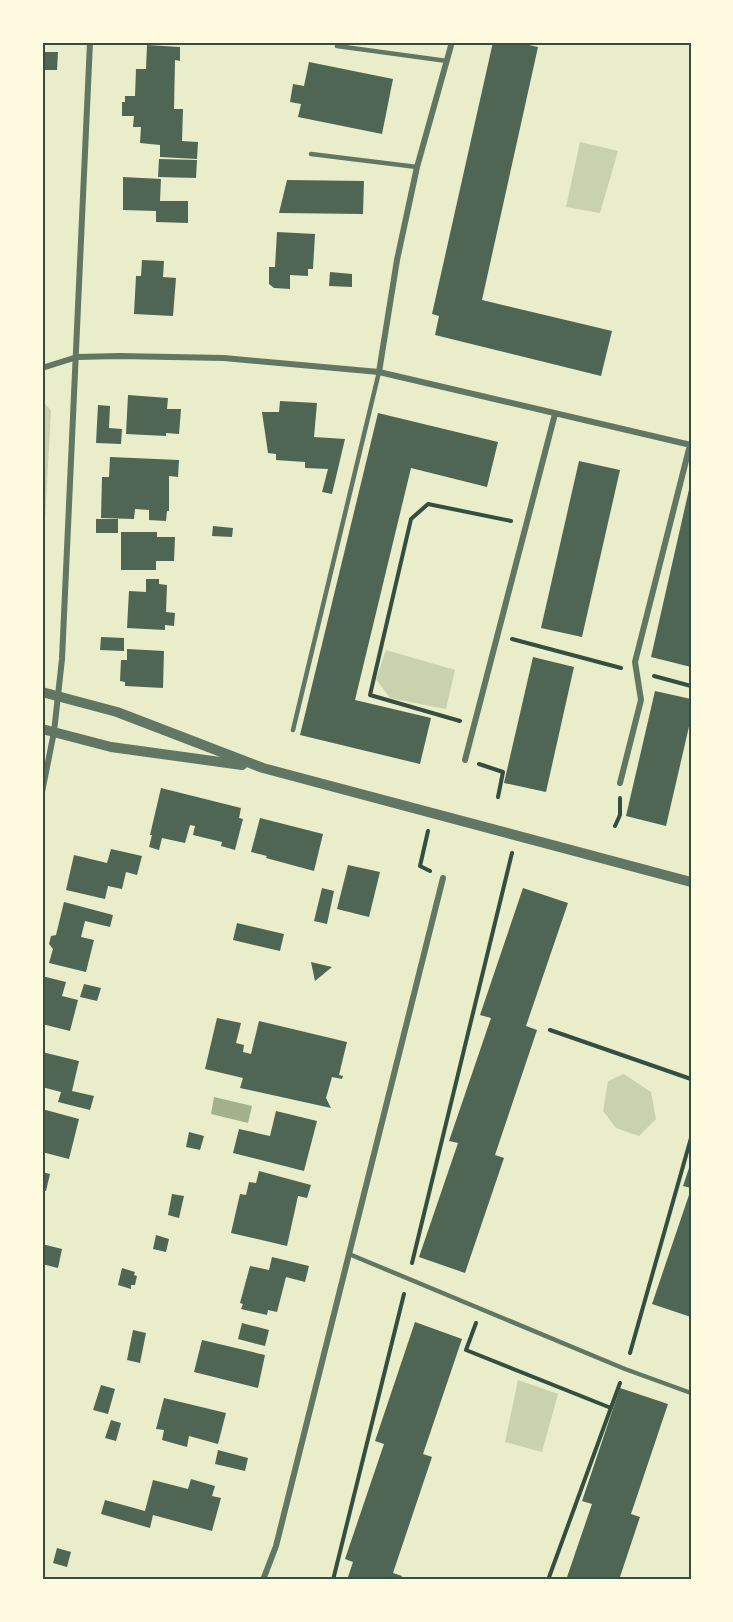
<svg xmlns="http://www.w3.org/2000/svg" width="733" height="1622" font-family="'Source Sans 3',sans-serif">
<rect width="100%" height="100%" fill="#e9edc9"/>
<!-- green -->
<path fill="#cad2ad" d="M580,142L618,151L600,213L566,207Z
M42,401L51,410L42,575Z
M386,650L455,670L446,709L390,698L376,679Z
M624,1074L651,1092L656,1119L639,1136L616,1128L603,1111L608,1081Z
M518,1380L558,1394L542,1452L505,1442Z"/>
<!-- water -->
<path fill="#a3b18a" d="M214,1097L252,1106L248,1123L211,1114Z"/>
<!-- building -->
<path fill="#4f6655" d="M493,42H516L538,47L482,300L612,331L601,376L435,335L439,316L432,314Z
M147,45L180,47V61L175,60L174,109H183L182,141L198,142L197,159L160,157V145L140,143L141,127H133L134,116H122V102H125V96H135L136,69H146Z
M42,52H58L57,70H45L44,96H42Z
M309,62L393,79L382,134L298,117L301,104L290,102L293,84L304,86Z
M159,159L197,160L196,178L158,177Z
M123,177L161,179L160,201H188V223L156,222V211L123,210Z
M287,180L364,181L363,214L279,213Z
M277,232L315,234L313,269H308V276L290,275V289L274,288L269,284V267H275Z
M142,260L164,261L163,277L176,278L173,316L134,314L136,276H141Z
M330,272L352,274V287L329,286Z
M128,395L168,398L167,409H181L179,434L166,433V436L126,434Z
M280,401L317,403L314,437L345,439L332,494L322,492L328,469L305,468V462L276,460V454L268,453L262,412H279Z
M98,405L110,406L109,428L122,429L121,444L96,443Z
M378,413L498,442L487,487L411,468L355,700L431,718L420,764L300,735Z
M110,457L179,460L178,477L169,476V511H167L166,521L149,520V510L135,509L134,519L101,518L102,477H109Z
M579,461L620,470L582,637L541,628Z
M690,485H691V667L651,657Z
M96,519H118V533H96Z
M213,526L233,528L232,537L212,536Z
M121,532H157V537H175L174,561H156V570H121Z
M146,579H159V584L167,585L166,612L175,613L174,626L165,625V630L127,628L129,591L146,592Z
M101,637L124,638V651L100,650Z
M127,649L164,651L163,688L125,686V682L120,681L121,660H127Z
M533,657L574,667L546,792L504,783Z
M655,691L691,699V718L666,826L626,816Z
M161,788L241,808L239,818L243,819L235,850L221,846L222,842L193,835L195,826L190,825L185,843L162,838L159,850L149,847L152,835H150Z
M260,818L323,834L314,871L266,858L267,856L251,852Z
M111,849L142,856L137,875L126,872L122,889L108,886L105,899L66,890L74,855L107,863Z
M348,865L380,872L369,917L337,909Z
M322,888L334,891L327,924L314,921Z
M523,888L568,903L526,1026L537,1030L495,1155L504,1158L465,1273L419,1257L458,1143L449,1141L491,1018L480,1015Z
M64,902L113,915L110,927L85,921L81,937L94,940L86,972L49,963L53,949L49,944L51,936L56,935Z
M237,923L284,934L280,951L233,940Z
M311,962L332,967L315,981Z
M42,976L66,982L62,996L78,1000L70,1031L42,1024Z
M84,984L101,988L97,1001L80,997Z
M217,1018L241,1023L236,1043L244,1045L243,1052L251,1054L259,1021L347,1042L339,1075L343,1076L342,1079L332,1077L326,1098L331,1108L240,1088L243,1078L205,1069Z
M42,1052L79,1061L72,1091L94,1096L90,1110L58,1102L61,1092L42,1087Z
M42,1109L79,1119L69,1159L42,1152Z
M276,1111L317,1121L304,1171L233,1153L239,1129L270,1136Z
M189,1132L204,1136L200,1150L186,1147Z
M691,1162V1188L683,1186Z
M259,1171L311,1185L307,1198L298,1196L287,1246L231,1233L240,1194L246,1195L249,1182L256,1183Z
M42,1172L50,1174L46,1191L42,1190Z
M691,1189V1317L652,1304Z
M172,1194L184,1196L179,1218L168,1215Z
M156,1235L169,1239L166,1252L153,1249Z
M42,1244L62,1249L58,1268L42,1264Z
M272,1257L309,1266L305,1282L286,1277L277,1312L268,1310L267,1315L241,1309L243,1304L240,1303L250,1266L269,1270Z
M122,1268L135,1272L134,1275L137,1276L135,1285H131V1289L118,1285Z
M415,1322L462,1339L423,1454L432,1457L393,1573L402,1576L400,1580H347L353,1562L345,1559L384,1444L375,1441Z
M242,1323L269,1330L265,1346L238,1339Z
M133,1330L146,1333L140,1363L127,1360Z
M202,1340L265,1355L258,1388L194,1372Z
M101,1385L115,1389L108,1414L93,1410Z
M620,1388L668,1404L631,1514L640,1517L619,1580H566L592,1504L582,1501Z
M164,1398L226,1413L218,1444L189,1436L187,1447L162,1440L164,1430L156,1429Z
M111,1420L121,1423L116,1441L105,1438Z
M218,1450L248,1458L245,1471L215,1464Z
M191,1479L215,1486L212,1496L221,1498L212,1531L153,1515L150,1528L101,1514L105,1500L145,1511L153,1480L188,1489Z
M57,1548L71,1552L67,1567L53,1563Z"/>
<g fill="none" stroke-linecap="round" stroke-linejoin="round">
<!-- path -->
<path stroke="#344e41" stroke-width="4" d="M512,639L621,668
M654,676L691,686
M460,721L370,695L411,519L428,504L511,521
M479,764L503,772L498,797
M615,826L620,815V798
M428,831L420,866L430,871
M550,1030L691,1079
M412,1263L512,853
M476,1323L466,1350L611,1408
M630,1353L691,1138
M333,1580L404,1294
M548,1580L620,1383"/>
<!-- service -->
<path stroke="#617663" stroke-width="4.5" d="M337,46L447,61
M311,154L417,167
M293,730L379,372
M349,1254L625,1369L691,1393"/>
<!-- minor -->
<path stroke="#617663" stroke-width="6" d="M42,368L77,357L119,356L224,358L379,372L691,445
M379,372L397,260L417,167L452,42
M465,760L555,414
M620,783L641,700L635,662L690,445
M42,792L54,732L62,659L90,42
M263,1580L276,1546L443,878"/>
<!-- tertiary -->
<path stroke="#617663" stroke-width="10" d="M42,692L117,712L263,768L691,882
M42,729L111,747L242,765"/>
</g>
<!-- border -->
<rect width="733" height="1622" fill="none" stroke="#fefae0" stroke-width="87"/>
<rect x="44" y="44" width="646" height="1534" fill="none" stroke="#344e41" stroke-width="2"/>
</svg>
